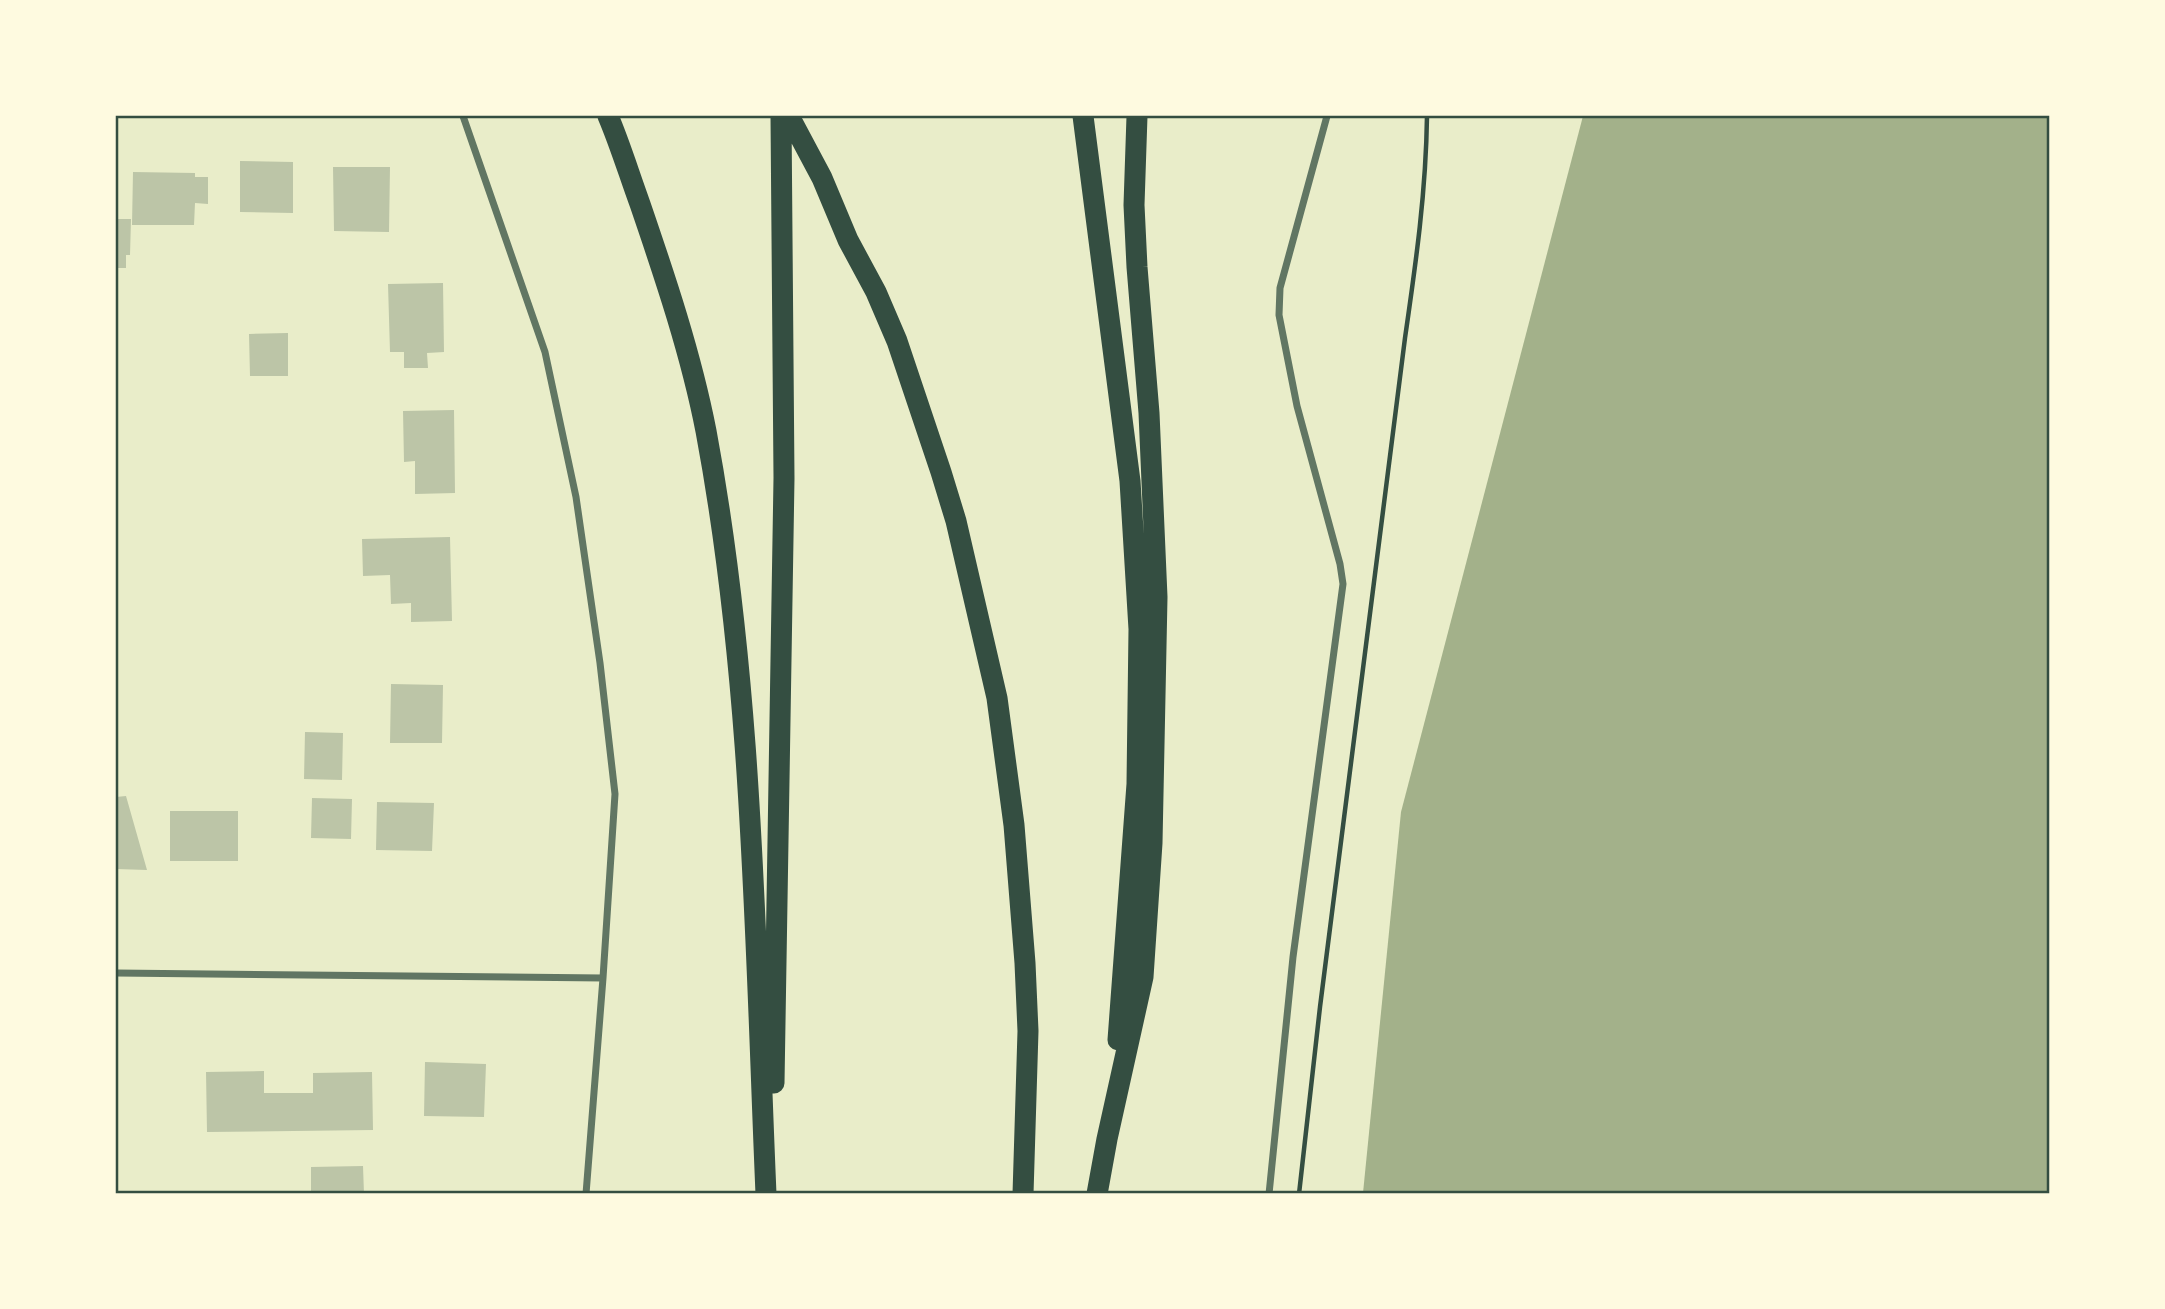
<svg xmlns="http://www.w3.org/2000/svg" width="2165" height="1309" font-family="Jost,sans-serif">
<rect width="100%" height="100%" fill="#e9edc9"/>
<!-- water -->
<path fill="#a3b18a" d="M1583,116H2049V1193H1363L1401,812Z"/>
<!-- building -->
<path fill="#bcc5a7" d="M240,161L293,162V213L240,212Z
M333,167H390L389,232L334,231Z
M133,172L195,173V177H208V204L195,203L194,225H132Z
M116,219H131L130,255H126V268H116Z
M443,283L444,352L427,353L428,368H404V352H390L388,284Z
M288,333V376H250L249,334Z
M454,410L455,493L415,494V461L404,462L403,411Z
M450,537L452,621L411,622V603L391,604L390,575L363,576L362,539Z
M391,684L443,685L442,743H390Z
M305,732L343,733L342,780L304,779Z
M126,796L147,870L116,869V797Z
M312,798L352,799L351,839L311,838Z
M377,802L434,803L432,851L376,850Z
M170,811H238V861H170Z
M425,1062L486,1064L484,1117L424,1116Z
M264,1071V1093H313V1073L372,1072L373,1130L207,1132L206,1072Z
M363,1166L364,1194H311V1167Z"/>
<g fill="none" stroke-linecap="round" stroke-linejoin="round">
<!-- path -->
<path stroke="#344e41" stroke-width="4.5" d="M1299,1194L1320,1007L1405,338C1416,262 1426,192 1427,116"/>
<!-- minor -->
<path stroke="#617663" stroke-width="7" d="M463,116L545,352L576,497L600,663L615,794L603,978L586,1194
M116,973L603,978
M1269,1194L1293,957L1343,584L1340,564L1297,406L1279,315L1280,288L1327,116"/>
<!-- motorway -->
<path stroke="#344e41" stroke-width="21" d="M608,116C620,144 629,174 640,204C665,277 691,354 706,431C753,682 755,939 766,1194
M789,116L822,178L848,240L876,292L897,341L941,472L956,521L997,698L1014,825L1025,963L1028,1031L1023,1194
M1083,116L1130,481L1139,629L1137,784L1118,1040
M774,1083L784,478L781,116
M1097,1194L1107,1139L1143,977L1152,843L1157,597L1149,413L1137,267L1134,205L1137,116"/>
</g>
<!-- border -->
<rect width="2165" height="1309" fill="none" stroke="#fefae0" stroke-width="234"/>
<rect x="117" y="117" width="1931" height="1075" fill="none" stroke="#344e41" stroke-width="2.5"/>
</svg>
